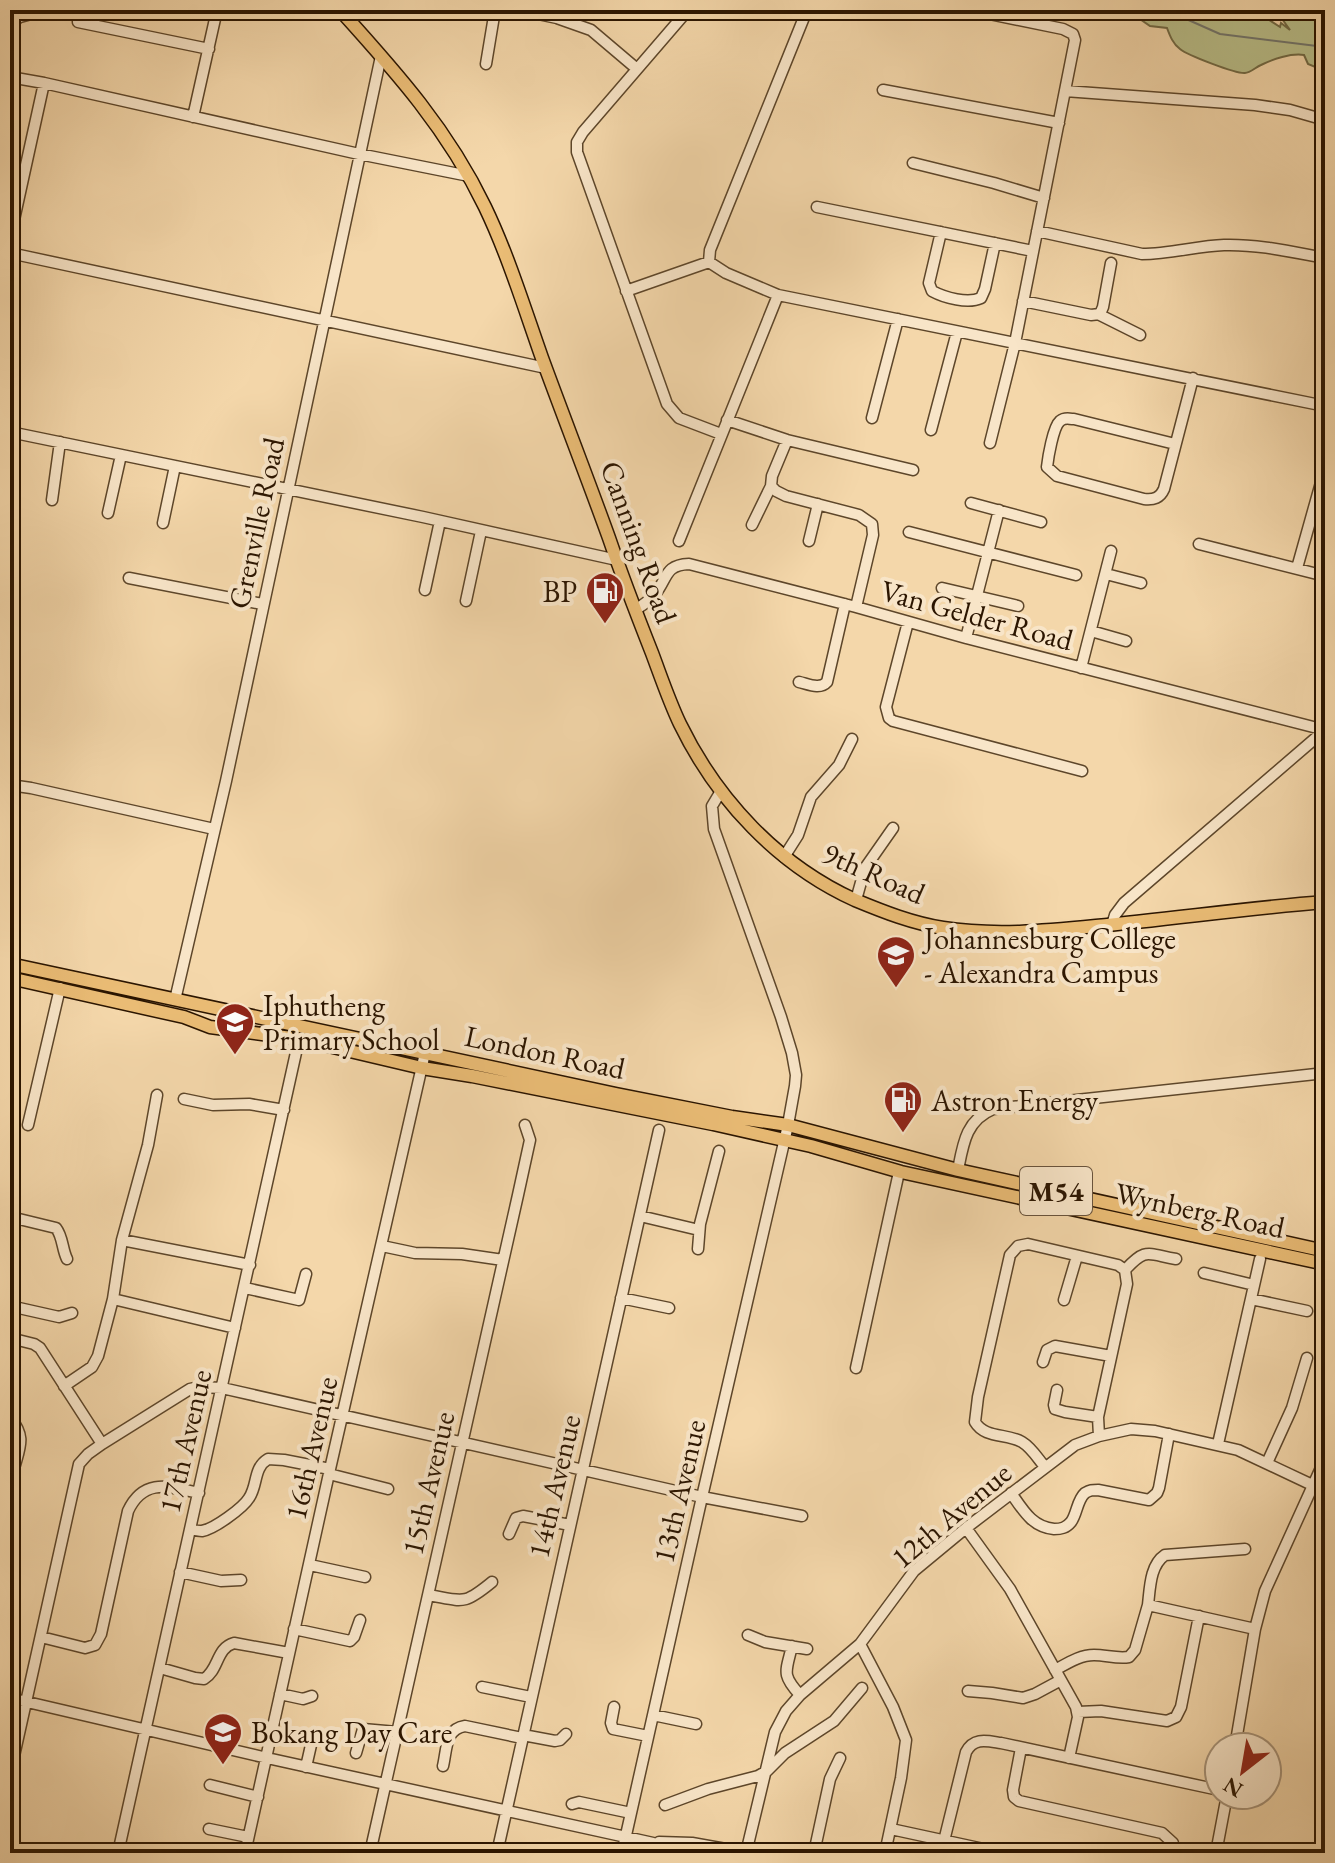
<svg xmlns="http://www.w3.org/2000/svg" width="1335" height="1863" font-family="'EB Garamond',serif">
<rect width="100%" height="100%" fill="#f4d7aa"/>
<filter id="stains"><feTurbulence type="fractalNoise" baseFrequency=".0025" numOctaves="4"/><feColorMatrix values="0 0 0 0 .2 0 0 0 0 .09 0 0 0 0 .02 0 0 0 .5 -.17"/></filter>
<radialGradient id="worn" r=".72"><stop offset=".6" stop-color="#630" stop-opacity="0"/><stop offset="1" stop-color="#630" stop-opacity=".3"/></radialGradient>
<!-- green -->
<path fill="#b9bf8a" stroke="#726a45" stroke-width="2" d="M1127,10H1254L1280,27L1281,23L1290,30L1280,16L1291,12L1292,10H1325V24L1322,28L1325,34V71L1308,64L1304,55C1291,53 1273,59 1261,65C1256,67 1250,73 1245,73C1236,74 1187,55 1180,49C1173,44 1170,36 1167,28L1150,26Z"/>
<g fill="none" stroke-linecap="round" stroke-linejoin="round">
<!-- stream -->
<path stroke="#72766d" stroke-width="2" d="M1166,10L1220,34L1325,47"/>
<!-- minor casing -->
<g stroke="#5d462a" stroke-width="13">
<path id="minor" d="M519,10L557,18L591,30L637,69
M688,10L583,132L577,142V152L667,404L679,418L721,434
M970,10L1063,29L1073,34L1075,40L1015,343L990,443
M78,22L209,49
M10,23L20,17L31,14
M486,64L495,10
M10,77L44,83L359,154L469,176
M883,90L1059,123
M1065,91L1255,105L1290,110L1325,120
M193,117L217,10
M913,163L994,183L1044,198
M817,207L1033,251
M1037,231L1142,254C1170,254 1197,246 1224,245C1258,244 1292,252 1325,258
M941,232L929,283L932,291C945,298 968,304 981,298L985,289L995,243
M10,238L44,83
M10,253L546,368
M709,262L710,250L807,10
M626,291L709,262L726,273L778,295L1325,406
M1023,301L1091,315L1100,314L1103,307L1111,263
M1098,314L1140,335
M872,418L898,319
M727,420L787,440L913,470
M931,430L957,332
M10,432L423,517L617,560
M787,440L772,476L771,486L776,491L786,496L859,515L872,524L873,535L856,607
M1175,444L1074,419C1068,419 1065,417 1060,421C1053,427 1048,458 1047,467L1057,476L1144,499C1154,500 1160,498 1164,489L1193,378
M52,500L60,442
M971,503L1041,522
M108,513L121,455
M163,523L175,466
M752,525L771,486
M909,532L1076,575
M679,541L778,295
M809,541L818,504
M1199,544L1325,576
M1297,568L1324,472
M1106,574L1141,583
M129,578L262,604
M942,588L1018,606
M425,590L440,521
M466,601L481,531
M635,610C643,605 651,600 656,593C668,577 665,565 689,564L856,607L966,638L1325,730
M908,622L886,707L889,718L893,721L1082,771
M1091,631L1126,641
M966,638L999,510
M1081,668L1111,551
M799,682C808,684 820,690 827,682L845,604
M10,785L31,788L214,829
M784,857L798,835L811,797L839,765L852,739
M856,900L865,868L893,828
M1112,925L1115,915L1124,903L1325,730
M175,1000L226,781L381,56
M184,1099L213,1105L249,1104L284,1110
M28,1125L60,988
M958,1170C963,1144 966,1120 993,1109L1325,1073
M640,1216L699,1230
M10,1222L19,1219L56,1228C63,1237 62,1249 67,1259
M122,1240L250,1265
M382,1246L415,1253L462,1254L503,1260
M698,1249L700,1224L719,1151
M1125,1270C1146,1247 1147,1254 1176,1259
M1204,1273L1254,1285
M245,1288L299,1300L306,1274
M621,1298L669,1308
M113,1299L235,1328
M1251,1299L1307,1311
M1064,1300L1077,1256
M10,1306L59,1317L72,1313
M10,1338L34,1344L40,1348L102,1444
M1043,1362L1047,1350L1055,1346L1111,1356
M856,1368L899,1172
M64,1386L92,1367L98,1356L113,1299L122,1240L148,1145L157,1095
M1057,1390L1054,1405L1055,1409L1065,1412L1098,1417
M10,1417C25,1436 21,1444 15,1465
M1099,1436L1098,1417L1127,1284L1125,1270
M1218,1444L1260,1259
M1267,1463L1292,1408L1307,1358
M1045,1467C1038,1459 1032,1448 1022,1442C1007,1433 985,1439 975,1422L978,1397L1010,1255L1018,1246L1028,1244L1118,1265L1125,1270
M329,1474L388,1489
M1011,1493C1023,1510 1032,1527 1054,1529C1061,1529 1066,1528 1071,1522C1077,1514 1077,1500 1085,1493C1090,1490 1092,1490 1098,1490L1149,1500L1157,1493L1159,1488L1169,1434
M966,1528L1010,1589L1076,1707L1078,1717L1069,1758
M190,1529C194,1530 198,1531 202,1531C214,1529 243,1508 249,1498C258,1485 253,1468 268,1459L284,1460L330,1469
M509,1534L516,1518L523,1516L570,1525
M310,1565L365,1577
M180,1572L221,1581L241,1580
M428,1595C463,1601 463,1606 492,1582
M1148,1605C1150,1588 1150,1565 1165,1555L1245,1549
M294,1629L350,1641L354,1637L360,1620
M748,1635L765,1642L807,1649
M41,1637L85,1648L95,1645L101,1634L128,1511C144,1477 170,1487 199,1493
M860,1644L893,1707L906,1740L901,1778L885,1853
M792,1646C786,1672 781,1674 800,1695
M160,1668L195,1678L204,1679C219,1670 216,1648 234,1643L289,1653
M1055,1670C1068,1663 1080,1655 1094,1655C1106,1655 1117,1659 1129,1657L1135,1650L1148,1605L1255,1629
M482,1687L531,1697
M968,1691L992,1693L1023,1698L1035,1694L1061,1680
M280,1694L303,1699L312,1696
M10,1698L267,1758L626,1837L653,1843L663,1848L694,1853
M614,1707L611,1723L613,1729L648,1736
M1078,1712L1101,1711L1167,1721L1176,1717L1181,1707L1199,1616
M653,1715L696,1724
M523,1735L555,1741L560,1740L566,1734
M1235,1747L1255,1629L1265,1591L1325,1459
M1021,1748L1013,1790L1014,1797L1019,1801L1162,1833L1173,1843V1853
M356,1753L363,1729L397,1732
M443,1766C447,1749 445,1729 465,1726L522,1738
M306,1767L311,1745
M10,1774L79,1464L88,1454L102,1444L190,1389L199,1387L222,1388L702,1497L802,1516
M210,1785L258,1797
M572,1804L579,1802L631,1813
M665,1805L708,1789L758,1776L767,1771L785,1753L834,1721L862,1688
M209,1829L248,1837
M891,1829L1002,1853
M944,1841L966,1752C974,1737 987,1741 1001,1743L1219,1790
M659,1842L692,1843L748,1853
M118,1853L299,1039
M245,1853L330,1469L425,1053
M370,1853L518,1195L530,1140L525,1125
M497,1853L659,1130
M622,1853L702,1497L788,1125L795,1086L796,1075L792,1053L781,1017L714,829L712,806L721,791
M746,1853L775,1732L786,1711L800,1695L860,1644L914,1571L966,1528L1075,1445L1099,1436L1131,1429L1155,1431L1238,1450L1325,1491
M814,1853L830,1779L840,1758
M1216,1853L1227,1795"/>
</g>
<!-- major casing -->
<g stroke="#2b1500" stroke-width="15">
<path id="major" d="M340,10C397,73 448,130 485,207C508,255 524,307 542,358C564,418 587,477 609,538C622,576 637,615 652,653C661,677 669,701 680,724C717,800 778,865 855,900C884,912 912,923 943,928C994,936 1045,931 1096,926C1172,919 1248,908 1325,902
M10,964L616,1094L732,1117L788,1125L958,1170L1325,1251
M10,978L184,1017L210,1027L299,1039L422,1068L472,1076L713,1124L811,1146L901,1172L1325,1264"/>
</g>
<!-- minor -->
<use href="#minor" stroke="#f8e5c8" stroke-width="10"/>
<!-- major -->
<use href="#major" stroke="#eabc75" stroke-width="12"/>
</g>
<!-- icons -->
<defs>
<g id="fuel-pin" transform="scale(2)"><path d="M0 17L-7.5 6A9.5 9.5 0 1 1 7.5 6Z" fill="#8f2418" stroke="#f8e5c8"/><path d="M-5.5-6h7V0h2V4h1.3V-2.5L3-4.5l.8-.8L6-3V5H2.5V1h-1V6h-7ZM-4.2-4.7v3.2H.2V-4.7Z" fill="#fff"/></g>
<g id="university-pin" transform="scale(2)"><path d="M0 17L-7.5 6A9.5 9.5 0 1 1 7.5 6Z" fill="#8f2418" stroke="#f8e5c8"/><path d="M0-5L7-2L0 1L-7-2ZM-4 1L0 2.5L4 1V4Q0 6-4 4Z" fill="#fff"/></g>
<g id="school-pin" transform="scale(2)"><path d="M0 17L-7.5 6A9.5 9.5 0 1 1 7.5 6Z" fill="#8f2418" stroke="#f8e5c8"/><path d="M0-5L7-2L0 1L-7-2ZM-4 1L0 2.5L4 1V4Q0 6-4 4Z" fill="#fff"/></g>
</defs>
<g fill-rule="evenodd">
<use href="#fuel-pin" x="605" y="591"/>
<use href="#university-pin" x="896" y="955"/>
<use href="#school-pin" x="235" y="1022"/>
<use href="#fuel-pin" x="903" y="1100"/>
<use href="#school-pin" x="223" y="1732"/>
</g>
<g text-anchor="middle" dominant-baseline="central" stroke-width="8" stroke-linejoin="round" paint-order="stroke">
<!-- shield labels -->
<rect fill="#f8e5c8" stroke="#68533c" stroke-width="2" x="1020" y="1167" width="72" height="48" rx="6"/>
<g font-size="28" font-weight="bold" fill="#2b1500">
<text x="1056" y="1191">M54</text>
</g>
<!-- street labels -->
<g font-size="30" fill="#2b1500" stroke="#f8e5c8">
<text transform="translate(256 523) rotate(-78)">Grenville Road</text>
<text transform="translate(639 542) rotate(70)">Canning Road</text>
<text transform="translate(977 615) rotate(15)">Van Gelder Road</text>
<text transform="translate(874 873) rotate(24)">9th Road</text>
<text transform="translate(545 1052) rotate(12)">London Road</text>
<text transform="translate(1200 1210) rotate(12)">Wynberg Road</text>
<text transform="translate(185 1441) rotate(-77)">17th Avenue</text>
<text transform="translate(311 1448) rotate(-77)">16th Avenue</text>
<text transform="translate(428 1483) rotate(-77)">15th Avenue</text>
<text transform="translate(554 1486) rotate(-77)">14th Avenue</text>
<text transform="translate(679 1491) rotate(-77)">13th Avenue</text>
<text transform="translate(951 1515) rotate(-40)">12th Avenue</text>
</g>
<!-- poi labels -->
<g font-size="30" fill="#2b1500" stroke="#f8e5c8" text-anchor="start">
<text x="577" y="591" text-anchor="end">BP</text>
<text x="924" y="938">Johannesburg College<tspan x="924" dy="34">- Alexandra Campus</tspan></text>
<text x="263" y="1005">Iphutheng<tspan x="263" dy="34">Primary School</tspan></text>
<text x="931" y="1100">Astron Energy</text>
<text x="251" y="1732">Bokang Day Care</text>
</g>
</g>
<!-- margin -->
<rect width="1335" height="1863" fill="none" stroke="#f4d7aa" stroke-width="40"/>
<rect x="12" y="12" width="1311" height="1839" fill="none" stroke="#2b1500" stroke-width="4"/>
<rect x="20" y="20" width="1295" height="1823" fill="none" stroke="#2b1500" stroke-width="2"/>
<!-- north arrow -->
<g transform="translate(1243 1771) rotate(211)"><circle r="38" fill="#f8e5c8" stroke="#a69278" stroke-width="2"/>
<path d="M0-6L14 30L0 20L-14 30Z" fill="#8f2418"/>
<text y="-12" font-size="22" font-weight="bold" text-anchor="middle" fill="#2b1500">N</text>
</g>
<rect width="100%" height="100%" filter="url(#stains)"/>
<rect width="100%" height="100%" fill="url(#worn)"/>
</svg>
